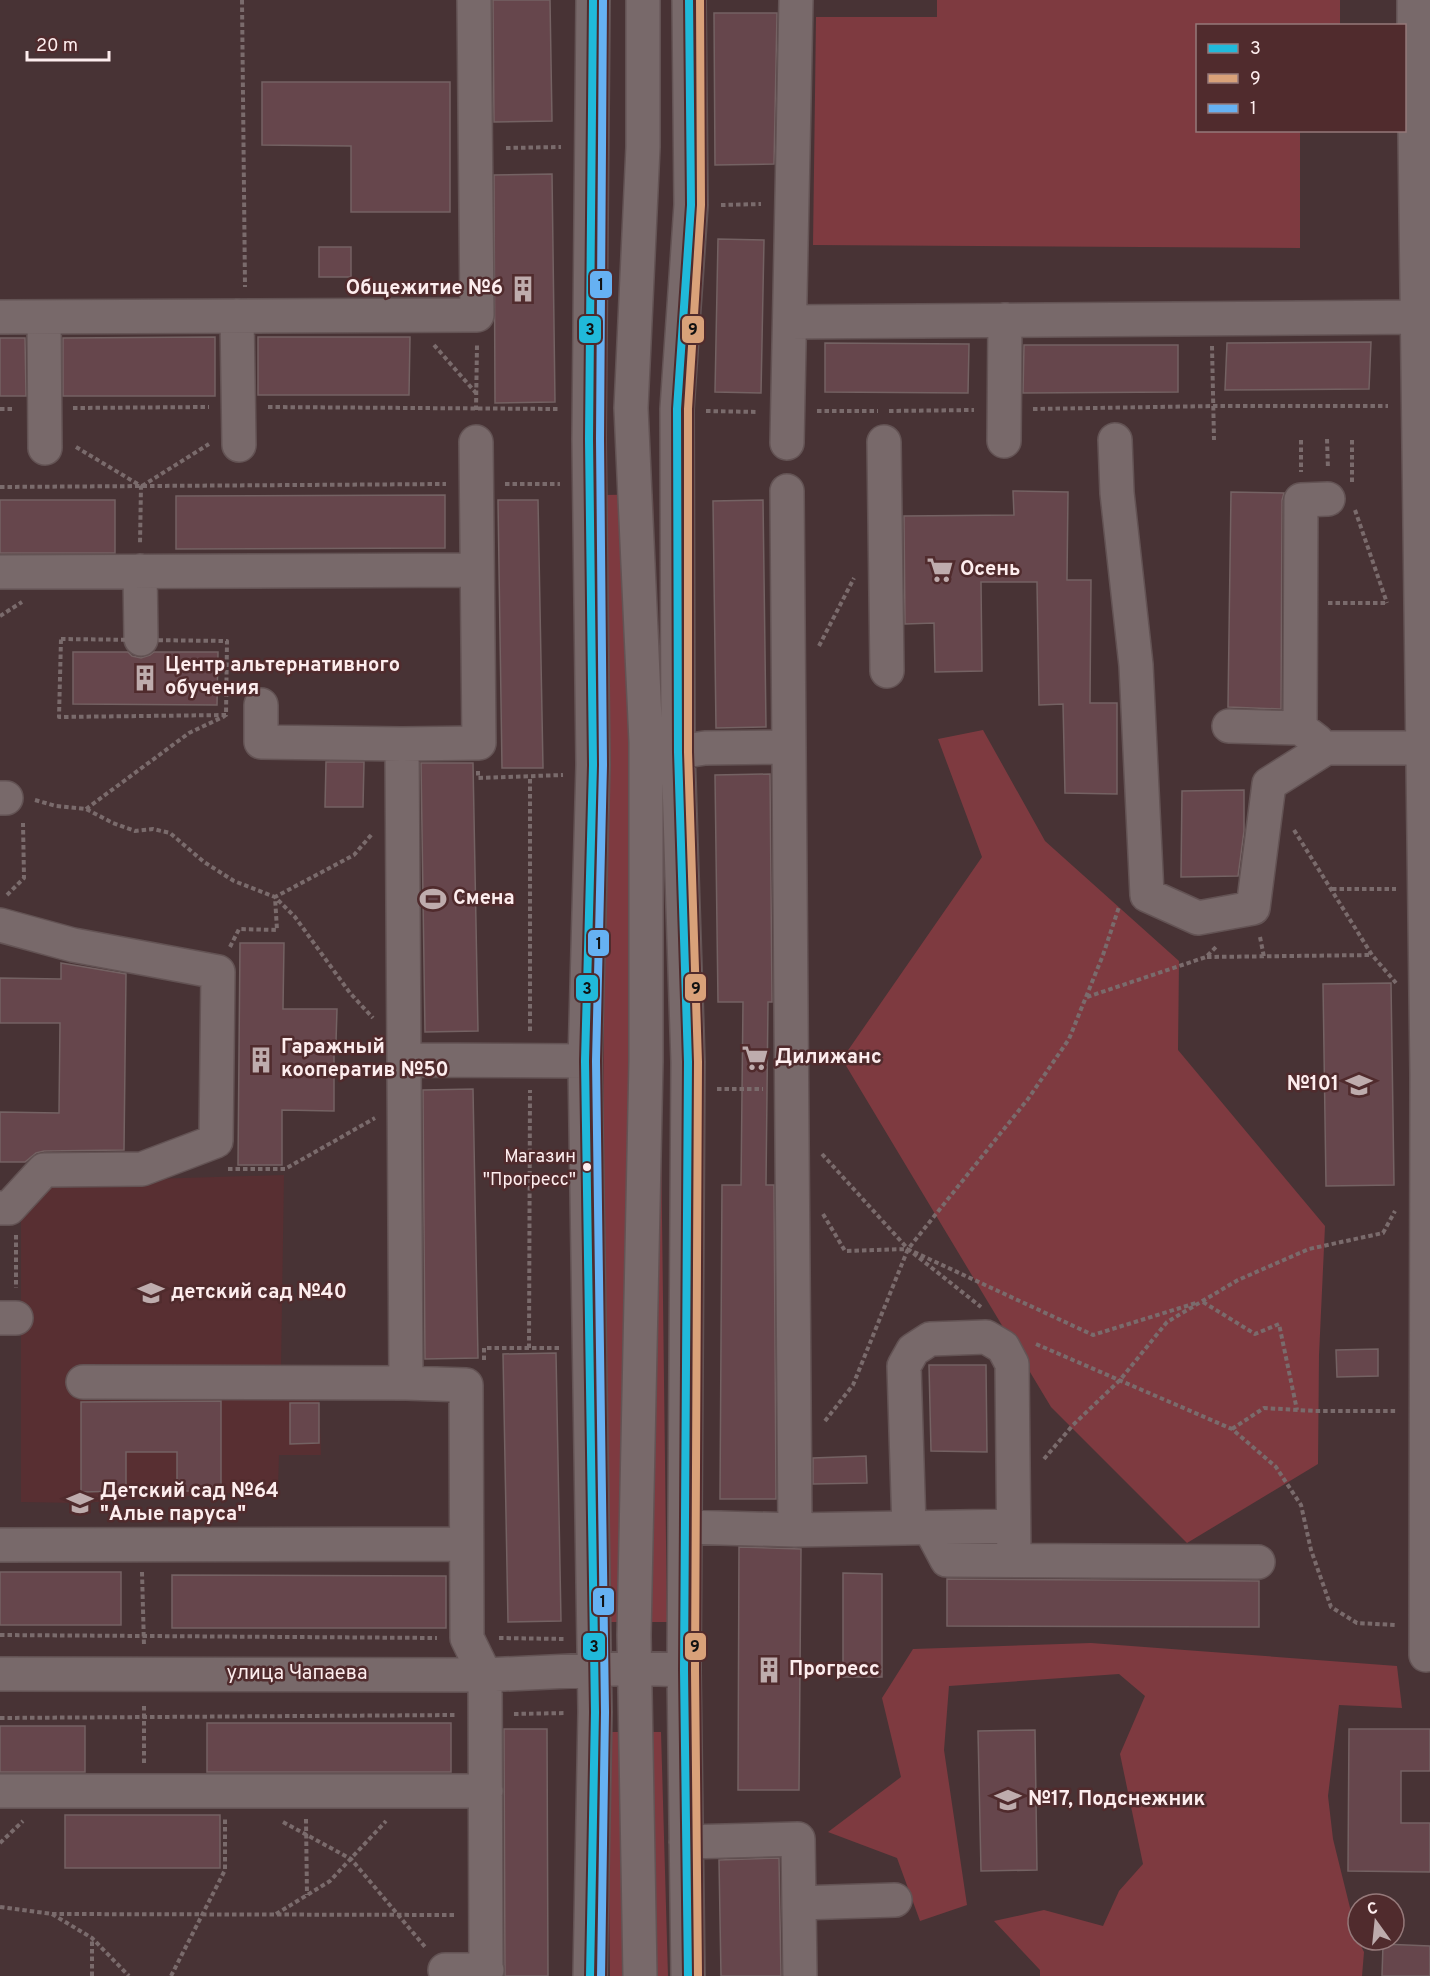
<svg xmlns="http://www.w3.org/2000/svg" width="1430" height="1976" font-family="Overpass,sans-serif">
<rect width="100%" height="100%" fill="#483335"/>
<!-- built -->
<path fill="#582f32" d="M284,1175L281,1367L318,1368L321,1455H279L278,1488L221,1494L80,1503L21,1502V1217L52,1182Z"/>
<!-- green -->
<path fill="#7e3a40" d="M937,0H1340V25L1198,26V130L1300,131V248L813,245L816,17H937Z
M653,494L667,1622H601L606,495Z
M983,730L1045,841L1179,961L1178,1050L1325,1226L1319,1355L1318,1464L1187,1543L1051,1407L842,1059L982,857L938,739Z
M1091,1643L1397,1666L1402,1708L1339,1705L1328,1796L1333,1839L1358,1940L1364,1952L1362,1976H1040V1970L994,1921L1044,1910L1103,1926L1119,1891L1143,1864L1120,1754L1145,1696L1119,1674L949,1686L944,1750L967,1905L920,1921L897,1858L828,1832L901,1777L882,1698L913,1649Z
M607,1732H661L668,1976H610Z"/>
<!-- building -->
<path fill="#66464c" stroke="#746263" stroke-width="1.5" d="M493,0H550L552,121L494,122Z
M714,13H777L774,164L715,165Z
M262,82H450V212H351V146L262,145Z
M552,174L555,402L495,403L494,175Z
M718,239L764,240L761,393L715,392Z
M319,247H351V277H319Z
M215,337V396H63V338Z
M258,337H410L409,395H258Z
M0,338H25L26,396H0Z
M1371,342L1369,389L1225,390L1227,343Z
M825,343L969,344L968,393L825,392Z
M1024,345H1178V392L1023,393Z
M1013,491L1068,492L1067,580H1091L1090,703H1117V794L1065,793L1063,704L1039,705L1037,582H981L982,671L935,672L934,623L905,624L904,516L1014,515Z
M1231,492L1284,493L1282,500L1281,709L1228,707Z
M445,495V548L176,549V496Z
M0,500H115V553H0Z
M498,500H538L543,768H502Z
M763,500L766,727L716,728L713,501Z
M73,652H128L132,656L141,658L150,655L154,652H218L217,705L73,704Z
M326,762H364L363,807H325Z
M421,763H473L478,1031L425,1032Z
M770,774L772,1002H768L766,1185H774L776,1499H720L722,1185H741L743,1002H718L715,775Z
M1244,790V831L1238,876L1181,877L1182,791Z
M240,943H284L283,1009H337L336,1042H334V1111L282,1110V1165H238Z
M61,963L126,974L124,1150L44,1151L36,1153L25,1162H0V1112L59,1113L60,1023H0V978L61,979Z
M1391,983L1394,1185L1326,1186L1323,984Z
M473,1089L478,1358L425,1359L423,1090Z
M1378,1349V1376L1337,1377L1336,1350Z
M556,1353L561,1621L508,1622L503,1354Z
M929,1365H986L987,1452L931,1451Z
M221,1401V1491H177V1452H126V1491L81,1492V1402Z
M290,1403H319V1443L290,1444Z
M866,1456L867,1483L813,1484V1458Z
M739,1547L801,1549L799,1790H738Z
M0,1572H121V1625H0Z
M843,1573L882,1574V1677H843Z
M172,1575L446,1576V1628H172Z
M947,1579L1259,1581V1627L947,1626Z
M207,1723H451V1772H207Z
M0,1726H85V1772H0Z
M504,1729H547L548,1976H505Z
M1349,1729H1430V1771H1401V1823H1430V1872L1348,1871Z
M1035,1730L1037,1870L981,1871L978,1731Z
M65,1815H220V1868H65Z
M779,1858L781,1976H721L719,1860Z
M1383,1944L1430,1946V1976H1382Z"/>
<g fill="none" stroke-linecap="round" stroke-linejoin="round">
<!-- minor casing -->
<g stroke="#635354" stroke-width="36">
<path id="minor" d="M1414,0V55L1430,54
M1414,55L1427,1074L1426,1655
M237,316L239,445
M0,317L477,315L474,0
M44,317L45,448
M790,322L1417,317
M1115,440L1117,493L1136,665L1147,895L1198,918L1253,908L1269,784L1326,748H1430
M1004,441L1005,320
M476,442L479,743L402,744L406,1383L466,1385L467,1638L485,1675L486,1976
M884,442L887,671
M787,443L796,0
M140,571L141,639
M0,572L477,570
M261,705V742L402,744
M1229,726L1300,728L1317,741
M1300,728L1301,500L1328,499
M678,752L705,748L789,747
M0,798H6
M0,925L73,945L218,972L216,1141L142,1169L44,1170L9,1208H0
M404,1060L585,1061
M0,1318H16
M83,1382L406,1383
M685,1527L795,1530L787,491
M909,1528L904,1366L913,1350L930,1339L986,1337L1003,1347L1012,1364L1014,1560
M930,1528L947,1560L1258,1562
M795,1530L1013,1526
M0,1545L466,1544
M0,1674L485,1675L634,1668L684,1670
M0,1791H486
M686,1842L798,1839L800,1976
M799,1903L895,1900
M445,1970H487
M590,1976L595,1712L585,1061L593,765L589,439L593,0
M640,1976L634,1635L646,1061V742L631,408L643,147V0
M688,1976L684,1670L688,1062L678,752L677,409L691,205L689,0"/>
</g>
<!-- path -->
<path stroke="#7a6b6c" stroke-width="4" stroke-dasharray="4.5 3" stroke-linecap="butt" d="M242,0L245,287
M506,148L561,147
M721,205L761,204
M434,345L476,393
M1212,346L1214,440
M268,407L560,409
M73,408L209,407
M0,409H14
M1033,409L1213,406H1388
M476,410L477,345
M706,411L758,412
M817,411H878
M889,411L974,410
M1327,439L1328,469
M1301,440V472
M76,447L141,486L140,543
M1352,482V439
M505,484H560
M142,486L209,444
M0,487L446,484
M1355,510L1387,603
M1328,603H1387
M0,616L22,602
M61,639L227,641L226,715L59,717Z
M819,646L854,578
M478,771V778L563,775
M35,800L56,806L86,809L113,823L135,831L153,829L170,833L204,862L234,881L275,897L295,917L350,993L373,1018
M86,809L189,733L225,716
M1294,830L1372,955L1396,983
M1332,889H1396
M7,895L24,878L23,823
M1260,937L1264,957
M230,947L239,929L277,930L275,897L354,855L372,834
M1207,957L1372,955
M1087,997L1206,957L1218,945
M530,1031V777
M717,1089H763
M822,1154L908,1249L981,1307
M228,1169H285L375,1118
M823,1214L845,1251L908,1249
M16,1235V1288
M914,1252L1093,1335L1196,1303
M1203,1302L1255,1334L1279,1324L1297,1410
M1036,1344L1232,1429L1276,1467L1301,1505L1311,1550L1331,1607L1357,1623L1396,1625
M529,1348L530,1090
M484,1360V1348H560
M825,1421L853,1385L908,1249L1028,1099L1069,1039L1103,955L1119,907
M1232,1429L1264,1408L1315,1411H1396
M1044,1459L1073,1425L1120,1380L1167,1322L1238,1280L1309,1249L1383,1233L1395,1211
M142,1572L144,1646
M0,1635L437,1638
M499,1638L566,1639
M514,1714L566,1713
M0,1718L455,1715
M144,1763V1704
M306,1819L307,1895
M283,1822L351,1859L426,1948
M0,1843L23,1821
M0,1907L52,1914L92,1938L129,1976
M52,1914L456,1915
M276,1914L330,1881L386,1821
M92,1976V1938
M171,1976L225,1870V1819"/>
<!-- minor -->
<use href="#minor" stroke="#78696a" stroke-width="33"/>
<!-- bus-1 casing -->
<g stroke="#502b2d" stroke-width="12">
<path id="bus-1" d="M590,1976L595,1712L585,1061L593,765L589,439L593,0
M688,1976L684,1670L688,1062L678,752L677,409L691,205L689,0"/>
</g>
<!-- bus-2 casing -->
<g stroke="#502b2d" stroke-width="12">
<path id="bus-2" d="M698,1976L695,1670L698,1062L688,752V409L701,205L700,0"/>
</g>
<!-- bus-3 casing -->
<g stroke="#502b2d" stroke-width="12">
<path id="bus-3" d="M601,1976L605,1712L596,1061L603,765L600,439L603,0"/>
</g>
<!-- bus-1 -->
<use href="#bus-1" stroke="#20b9da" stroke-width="8"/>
<!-- bus-2 -->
<use href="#bus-2" stroke="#d9a179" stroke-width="8"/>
<!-- bus-3 -->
<use href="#bus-3" stroke="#66b1f2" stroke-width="8"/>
</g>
<!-- icons -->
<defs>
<g id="building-bare" transform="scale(2.07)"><path d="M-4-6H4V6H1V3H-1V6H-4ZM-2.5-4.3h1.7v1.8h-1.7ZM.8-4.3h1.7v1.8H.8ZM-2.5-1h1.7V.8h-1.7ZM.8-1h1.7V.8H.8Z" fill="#beacad" stroke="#502b2d" stroke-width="2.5" paint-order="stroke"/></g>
<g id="supermarket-bare" transform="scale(2.07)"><path d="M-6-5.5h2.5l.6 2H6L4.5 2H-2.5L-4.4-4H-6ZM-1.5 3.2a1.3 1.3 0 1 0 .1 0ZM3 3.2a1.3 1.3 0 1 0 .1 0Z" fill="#beacad" stroke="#502b2d" stroke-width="2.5" paint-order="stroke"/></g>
<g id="stadium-bare" transform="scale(2.07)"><path d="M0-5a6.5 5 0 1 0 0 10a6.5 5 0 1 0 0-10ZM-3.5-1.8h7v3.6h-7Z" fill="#beacad" stroke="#502b2d" stroke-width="2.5" paint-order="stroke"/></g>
<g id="school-bare" transform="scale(2.07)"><path d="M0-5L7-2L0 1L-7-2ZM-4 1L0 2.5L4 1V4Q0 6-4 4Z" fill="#beacad" stroke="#502b2d" stroke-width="2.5" paint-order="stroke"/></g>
</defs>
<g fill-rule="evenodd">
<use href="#building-bare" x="523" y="289"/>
<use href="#supermarket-bare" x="940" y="570"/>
<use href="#building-bare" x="145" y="678"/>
<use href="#stadium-bare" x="433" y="899"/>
<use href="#supermarket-bare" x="755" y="1058"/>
<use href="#building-bare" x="261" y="1060"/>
<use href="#school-bare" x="1359" y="1085"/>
<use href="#school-bare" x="151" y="1293"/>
<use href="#school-bare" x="80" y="1503"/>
<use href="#building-bare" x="769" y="1670"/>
<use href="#school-bare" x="1008" y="1800"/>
</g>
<!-- markers -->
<circle fill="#fdedee" stroke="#502b2d" stroke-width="2" cx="587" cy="1167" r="5"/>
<g text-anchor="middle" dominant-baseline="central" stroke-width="5" stroke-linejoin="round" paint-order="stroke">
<!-- bus labels -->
<g font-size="18" fill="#fdedee" stroke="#502b2d" text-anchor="end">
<text x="576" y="1157">Магазин<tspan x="576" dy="23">"Прогресс"</tspan></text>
</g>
<!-- poi labels -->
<g font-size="20" font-weight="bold" fill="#fdedee" stroke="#502b2d" text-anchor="start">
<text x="503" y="289" text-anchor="end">Общежитие №6</text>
<text x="960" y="570">Осень</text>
<text x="165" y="666">Центр альтернативного<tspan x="165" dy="23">обучения</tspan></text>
<text x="453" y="899">Смена</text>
<text x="281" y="1048">Гаражный<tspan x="281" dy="23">кооператив №50</tspan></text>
<text x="775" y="1058">Дилижанс</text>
<text x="1339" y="1085" text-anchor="end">№101</text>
<text x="171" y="1293">детский сад №40</text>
<text x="100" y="1492">Детский сад №64<tspan x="100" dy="23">"Алые паруса"</tspan></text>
<text x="789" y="1670">Прогресс</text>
<text x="1028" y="1800">№17, Подснежник</text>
</g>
<!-- street labels -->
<g font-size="20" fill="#fdedee" stroke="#502b2d">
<text x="297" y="1674">улица Чапаева</text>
</g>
</g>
<g stroke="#502b2d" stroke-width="2">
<rect x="589" y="270" width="24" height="29" rx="6" fill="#66b1f2"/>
<rect x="681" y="315" width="24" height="29" rx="6" fill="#d9a179"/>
<rect x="578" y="315" width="24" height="29" rx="6" fill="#20b9da"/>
<rect x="587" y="929" width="23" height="28" rx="6" fill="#66b1f2"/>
<rect x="684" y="973" width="23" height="29" rx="6" fill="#d9a179"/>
<rect x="575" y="974" width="24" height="28" rx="6" fill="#20b9da"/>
<rect x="592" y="1587" width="23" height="29" rx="6" fill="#66b1f2"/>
<rect x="684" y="1632" width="23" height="29" rx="6" fill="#d9a179"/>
<rect x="582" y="1632" width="24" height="29" rx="6" fill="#20b9da"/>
</g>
<g font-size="16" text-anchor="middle" font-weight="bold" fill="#111">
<text x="601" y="290">1</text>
<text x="693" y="335">9</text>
<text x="590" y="335">3</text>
<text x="599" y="949">1</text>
<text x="696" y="994">9</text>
<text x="587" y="994">3</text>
<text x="603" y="1607">1</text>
<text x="695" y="1652">9</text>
<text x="594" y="1652">3</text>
</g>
<!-- legend -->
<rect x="1196" y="24" width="210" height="108" fill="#502b2d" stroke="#95797a" stroke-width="1.5"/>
<rect x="1208" y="44" width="30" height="9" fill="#20b9da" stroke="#95797a" stroke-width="1.5"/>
<text x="1250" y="54" font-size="18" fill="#fdedee">3</text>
<rect x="1208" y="74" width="30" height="9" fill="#d9a179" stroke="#95797a" stroke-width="1.5"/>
<text x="1250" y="84" font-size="18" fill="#fdedee">9</text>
<rect x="1208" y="104" width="30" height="9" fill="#66b1f2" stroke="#95797a" stroke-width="1.5"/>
<text x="1250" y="114" font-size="18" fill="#fdedee">1</text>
<!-- north arrow -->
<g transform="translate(1376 1922) rotate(345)"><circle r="28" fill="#502b2d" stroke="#95797a" stroke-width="1.5"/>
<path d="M0-4.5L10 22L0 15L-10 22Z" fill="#beacad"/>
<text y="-9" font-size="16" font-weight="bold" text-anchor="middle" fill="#fdedee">С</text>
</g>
<!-- scale -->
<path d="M27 51v9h82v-9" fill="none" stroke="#fdedee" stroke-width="3"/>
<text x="36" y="51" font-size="18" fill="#fdedee" stroke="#502b2d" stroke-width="4.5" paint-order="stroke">20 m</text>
</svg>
